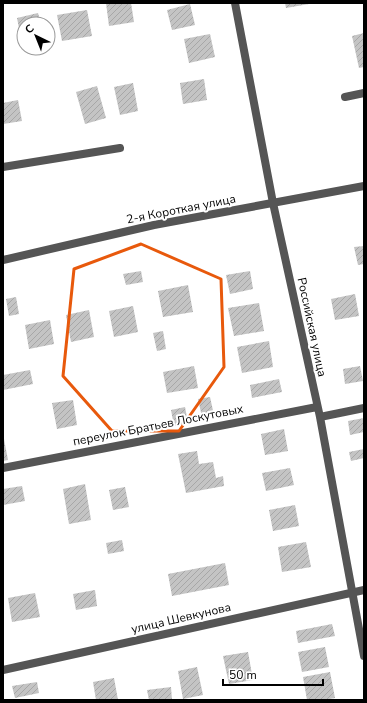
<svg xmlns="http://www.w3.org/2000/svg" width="367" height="703" font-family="'Nunito Sans',sans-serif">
<defs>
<pattern id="building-hatch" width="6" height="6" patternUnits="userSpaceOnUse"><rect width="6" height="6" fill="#c4c4c4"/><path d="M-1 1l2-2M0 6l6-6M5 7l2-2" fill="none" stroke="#a7a7a7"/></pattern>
</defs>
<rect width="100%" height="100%" fill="#fff"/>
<!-- building -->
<path fill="url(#building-hatch)" d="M106,3H131L134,22L109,26Z
M285,3H309V4L286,8Z
M190,4L195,25L172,30L167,10Z
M87,10L92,36L62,41L57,15Z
M38,13L41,24H24L23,48L17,18Z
M364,33V67L359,68L352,36Z
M210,34L215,57L189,63L184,39Z
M204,79L207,100L183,104L180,83Z
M133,83L138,111L120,115L114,87Z
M97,86L106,118L85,124L76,92Z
M18,100L22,121L3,124V103Z
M364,246V264L358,265L354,247Z
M141,271L143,282L126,285L123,274Z
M250,271L253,289L230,294L226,275Z
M188,285L193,312L163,317L158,291Z
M355,294L359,316L335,320L331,299Z
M16,297L19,314L9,316L6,299Z
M259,303L264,331L234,336L228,308Z
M133,306L138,332L114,337L109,311Z
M89,310L94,337L71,342L66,315Z
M50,320L54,344L29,349L25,325Z
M163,331L166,349L157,351L153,333Z
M269,341L273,367L242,373L237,347Z
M194,366L198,388L167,393L163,372Z
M360,366L363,381L345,384L343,369Z
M30,370L33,384L3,390V375Z
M279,379L282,392L252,398L250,385Z
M210,397L214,415L202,417L198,399Z
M73,400L77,425L57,429L52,403Z
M185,407L188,423L174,426L171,410Z
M364,418V432L350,435L348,421Z
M284,429L288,451L265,455L261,434Z
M3,439H4L8,460L3,461Z
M364,449V458L351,461L349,452Z
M197,451L199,464L213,462L216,478L223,476L224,486L186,493L178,454Z
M290,468L294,485L266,491L262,473Z
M85,484L91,520L69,524L63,489Z
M22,486L25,501L3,505V489Z
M125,487L129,507L113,510L109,490Z
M295,505L299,526L273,531L269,510Z
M122,540L124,551L108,554L106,543Z
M306,542L311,567L282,572L278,547Z
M225,563L229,585L172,596L168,574Z
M95,590L97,606L76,610L73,594Z
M35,593L40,617L12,622L8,598Z
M332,624L335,636L298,643L296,631Z
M325,647L329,667L302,672L298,652Z
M248,652L253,680L229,684L223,656Z
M197,667L203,695L183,699L178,671Z
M330,672L335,698L324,700H307L303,677Z
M114,678L118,700H96L93,682Z
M37,682L39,693L15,698L12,686Z
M171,687L172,700H149L147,690Z"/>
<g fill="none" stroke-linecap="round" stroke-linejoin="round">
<!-- minor -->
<path stroke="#555" stroke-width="8" d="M235,3L273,203L320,417L364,656
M345,97L364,93
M3,167L120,148
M320,417L364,408
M3,468L317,407
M3,670L364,590"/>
<!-- tertiary -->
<path stroke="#555" stroke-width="8" d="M3,260L154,225L364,186"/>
</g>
<!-- marked area -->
<path fill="none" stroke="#e8590c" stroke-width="3" stroke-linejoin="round" d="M141,244L221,279L224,367L179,431H112L63,376L74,269Z"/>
<g text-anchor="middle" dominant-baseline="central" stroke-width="4" stroke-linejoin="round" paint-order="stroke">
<!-- street labels -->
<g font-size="12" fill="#000" stroke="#fff">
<text transform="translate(181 209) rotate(-11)">2-я Короткая улица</text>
<text transform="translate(312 327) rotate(78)">Российская улица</text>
<text transform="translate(158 425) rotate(-11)">переулок Братьев Лоскутовых</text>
<text transform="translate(181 618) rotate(-13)">улица Шевкунова</text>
</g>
</g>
<!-- border -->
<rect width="367" height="703" fill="none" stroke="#000000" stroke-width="8"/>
<!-- north arrow -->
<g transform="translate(36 36) rotate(317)"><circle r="19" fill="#ffffff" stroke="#999999"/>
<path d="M0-3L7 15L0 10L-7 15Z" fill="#000000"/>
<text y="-6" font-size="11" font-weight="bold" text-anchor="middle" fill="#000000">С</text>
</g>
<!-- scale -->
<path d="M223 679v6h100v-6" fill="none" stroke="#000000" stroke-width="2"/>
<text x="229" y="679" font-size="12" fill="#000000" stroke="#ffffff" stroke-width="3" paint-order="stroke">50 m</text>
</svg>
